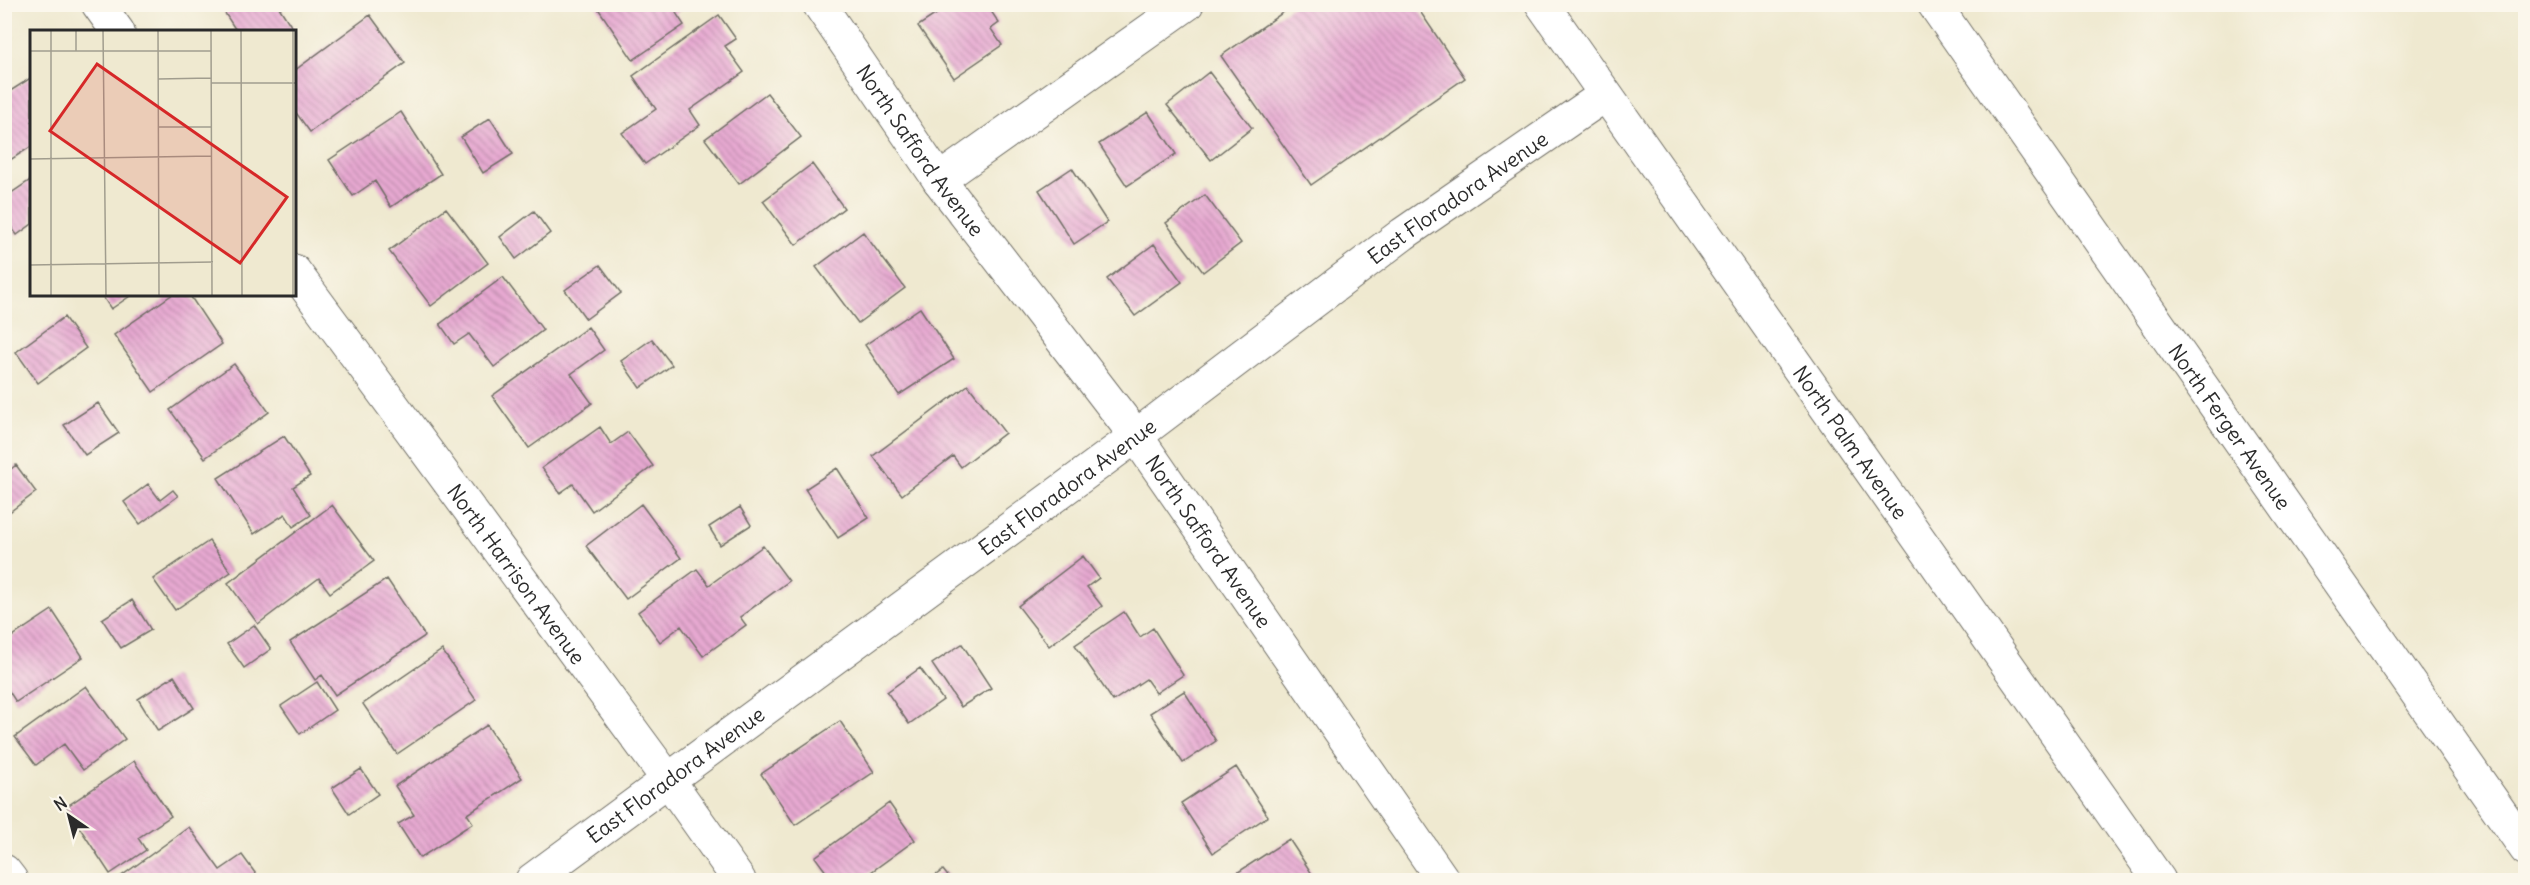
<svg xmlns="http://www.w3.org/2000/svg" width="2530" height="885" font-family="Delius,sans-serif">
<defs>
<pattern id="building-back-hatch" width="6" height="6" patternUnits="userSpaceOnUse" patternTransform="scale(1.5)"><rect width="6" height="6" fill="#e7a9d1"/><path d="M-1 5l2 2M0 0l6 6M5-1l2 2" fill="none" stroke="#bb8aaa"/></pattern>
</defs>
<rect width="100%" height="100%" fill="#fbf7ec"/>
<filter id="ink" filterUnits="userSpaceOnUse"><feTurbulence type="fractalNoise" baseFrequency=".0167" numOctaves="2"/><feDisplacementMap in="SourceGraphic" scale="12" xChannelSelector="R" yChannelSelector="G"/><feConvolveMatrix kernelMatrix="1 2 1 2 8 2 1 2 1" color-interpolation-filters="sRGB"/></filter>
<filter id="wash" filterUnits="userSpaceOnUse"><feTurbulence type="fractalNoise" baseFrequency=".008" numOctaves="4" result="noise"/><feDisplacementMap in="SourceGraphic" scale="24" xChannelSelector="R" yChannelSelector="G"/><feGaussianBlur stdDeviation="1.35" result="paint"/><feColorMatrix in="noise" values="0 0 0 0 0 0 0 0 0 0 0 0 0 0 0 0 0 1.4 0 .05"/><feComposite in="paint" operator="in"/></filter>
<g filter="url(#wash)">
<rect width="100%" height="100%" fill="#efe9d0"/>
<g id="blocks">
<!-- building -->
<path fill="url(#building-back-hatch)" d="M219,4H277L293,29L290,32H237Z
M595,4H688L676,13L684,25L633,60Z
M1295,4H1415L1465,78L1311,185L1221,56Z
M950,5H987L999,23L991,29L1002,45L954,78L918,26Z
M370,15L405,63L310,132L294,110V71Z
M719,15L736,39L725,46L744,72L690,110L700,125L645,164L622,133L656,109L633,76Z
M1209,72L1252,128L1211,160L1167,105Z
M32,77V146L4,164V95Z
M767,93L801,137L739,184L705,139Z
M401,112L441,174L391,207L375,181L353,196L329,160Z
M1148,112L1176,154L1127,186L1099,144Z
M490,118L513,154L483,173L461,137Z
M812,164L844,208L796,245L763,201Z
M1072,168L1107,222L1074,244L1039,190Z
M32,179V224L17,235L4,217V198Z
M1205,195L1241,243L1203,272L1166,223Z
M446,208L488,263L431,306L389,251Z
M534,211L550,233L516,259L500,237Z
M863,232L905,288L858,323L816,267Z
M1154,244L1182,282L1135,316L1107,279Z
M600,265L621,293L586,319L565,290Z
M503,277L543,330L494,367L469,334L454,344L440,324Z
M101,294H133L111,309Z
M173,294H189L222,344L153,392L114,335Z
M920,308L954,359L899,395L865,345Z
M64,317L86,348L38,383L16,352Z
M588,327L604,350L571,374L592,403L529,448L492,396Z
M652,339L672,365L640,388L621,361Z
M234,364L269,412L205,458L170,410Z
M968,385L1005,433L961,467L953,456L902,495L873,456Z
M98,403L119,433L85,455L64,425Z
M600,427L611,444L628,432L653,466L592,511L573,484L560,493L542,468Z
M284,436L310,476L293,487L311,515L293,527L285,514L254,534L218,478Z
M16,465L36,492L7,514L5,511V474Z
M837,468L869,518L838,538L805,489Z
M148,484L160,500L173,490L178,496L140,524L124,502Z
M641,504L681,558L626,599L586,546Z
M332,505L374,561L330,593L319,578L258,624L228,583Z
M740,507L751,525L720,545L709,527Z
M209,541L231,572L175,610L153,579Z
M763,546L789,581L740,617L746,625L703,656L681,626L660,642L638,612L697,569L709,585Z
M1083,556L1099,578L1087,587L1102,606L1049,646L1018,606Z
M387,579L425,636L335,695L322,675L315,680L290,642Z
M132,600L151,630L121,648L102,619Z
M52,610L83,657L16,702L7,688L4,690V642Z
M1124,612L1140,637L1153,628L1183,675L1156,693L1146,679L1113,701L1075,645Z
M254,625L271,649L244,668L227,644Z
M962,644L991,688L961,707L932,664Z
M442,650L476,700L397,754L363,704Z
M920,668L943,700L909,724L887,692Z
M174,676L194,708L158,731L138,699Z
M317,682L335,710L300,734L281,706Z
M86,686L125,739L83,770L64,744L36,765L15,737Z
M1184,691L1216,741L1183,763L1150,713Z
M840,721L874,772L795,825L761,774Z
M487,725L522,778L467,814L473,823L420,858L398,824L414,815L395,786Z
M134,761L171,816L138,838L146,850L110,874L66,807Z
M1236,767L1268,816L1213,853L1181,803Z
M361,769L378,794L349,814L332,788Z
M889,803L915,840L860,880H832L815,857Z
M189,827L220,870L242,855L258,877L252,880H116Z
M1289,839L1316,880H1226Z
M943,870L951,880H929Z"/>
</g>
</g>
<g filter="url(#ink)">
<use href="#blocks" fill-opacity="0" stroke="#706e65" stroke-width="1.5"/>
<g fill="none" stroke-linecap="round" stroke-linejoin="round">
<!-- minor casing -->
<g stroke="#706e65" stroke-width="35">
<g id="minor">
<path d="M98,4L118,32"/>
<path id="s1" d="M819,4L939,180L1136,436L1443,880"/>
<path id="s2" d="M1934,4L2526,849"/>
<path d="M939,180L1187,4"/>
<path id="s3" d="M294,271L669,781L739,880"/>
<path d="M4,871L11,880"/>
<path id="s4" d="M532,880L1136,436L1403,234L1605,95"/>
</g>
</g>
<!-- major casing -->
<g stroke="#706e65" stroke-width="35">
<g id="major">
<path id="s5" d="M1542,4L2159,880"/>
</g>
</g>
<!-- minor -->
<use href="#minor" stroke="#fff" stroke-width="33"/>
<!-- major -->
<use href="#major" stroke="#fff" stroke-width="33"/>
</g>
</g>
<g text-anchor="middle" dominant-baseline="central" stroke-width="4.5" stroke-linejoin="round" paint-order="stroke">
<!-- street labels -->
<g font-size="21" fill="#2b2b2b" stroke="#fbf7ec">
<text stroke="none"><textPath href="#s1" startOffset="178">North Safford Avenue</textPath></text>
<text stroke="none"><textPath href="#s4" startOffset="1150">East Floradora Avenue</textPath></text>
<text stroke="none"><textPath href="#s2" startOffset="516">North Ferger Avenue</textPath></text>
<text stroke="none"><textPath href="#s5" startOffset="536">North Palm Avenue</textPath></text>
<text stroke="none"><textPath href="#s4" startOffset="664">East Floradora Avenue</textPath></text>
<text stroke="none"><textPath href="#s1" startOffset="664">North Safford Avenue</textPath></text>
<text stroke="none"><textPath href="#s3" startOffset="376">North Harrison Avenue</textPath></text>
<text stroke="none"><textPath href="#s4" startOffset="178">East Floradora Avenue</textPath></text>
</g>
</g>
<!-- overview -->
<g transform="translate(30 30)">
<rect width="266" height="266" fill="#efe9d0"/>
<path fill="none" stroke="#a19d8e" stroke-width="1.5" d="M46,0V21M73,0L76,265M128,0L129,265M181,0L182,265M211,0L212,265M263,0V265M0,21H181M128,49L181,48M181,53H265M128,97H182M0,129L182,126M0,235L183,232M21,265V0"/>
<path fill="#d62828" fill-opacity="0.15" stroke="#d62828" stroke-width="3" d="M67,34L257,167L210,233L20,101Z"/>
<rect width="266" height="266" fill="none" stroke="#2b2b2b" stroke-width="3"/>
</g>
<!-- margin -->
<rect width="2530" height="885" fill="none" stroke="#fbf7ec" stroke-width="24"/>
<!-- north arrow -->
<g transform="translate(69 816) rotate(325)" stroke="#fbf7ec" stroke-width="4.5" paint-order="stroke">
<path d="M0-4.5L10 22L0 15L-10 22Z" fill="#2b2b2b"/>
<text y="-9" font-size="16" font-weight="bold" text-anchor="middle" fill="#2b2b2b">N</text>
</g>
</svg>
